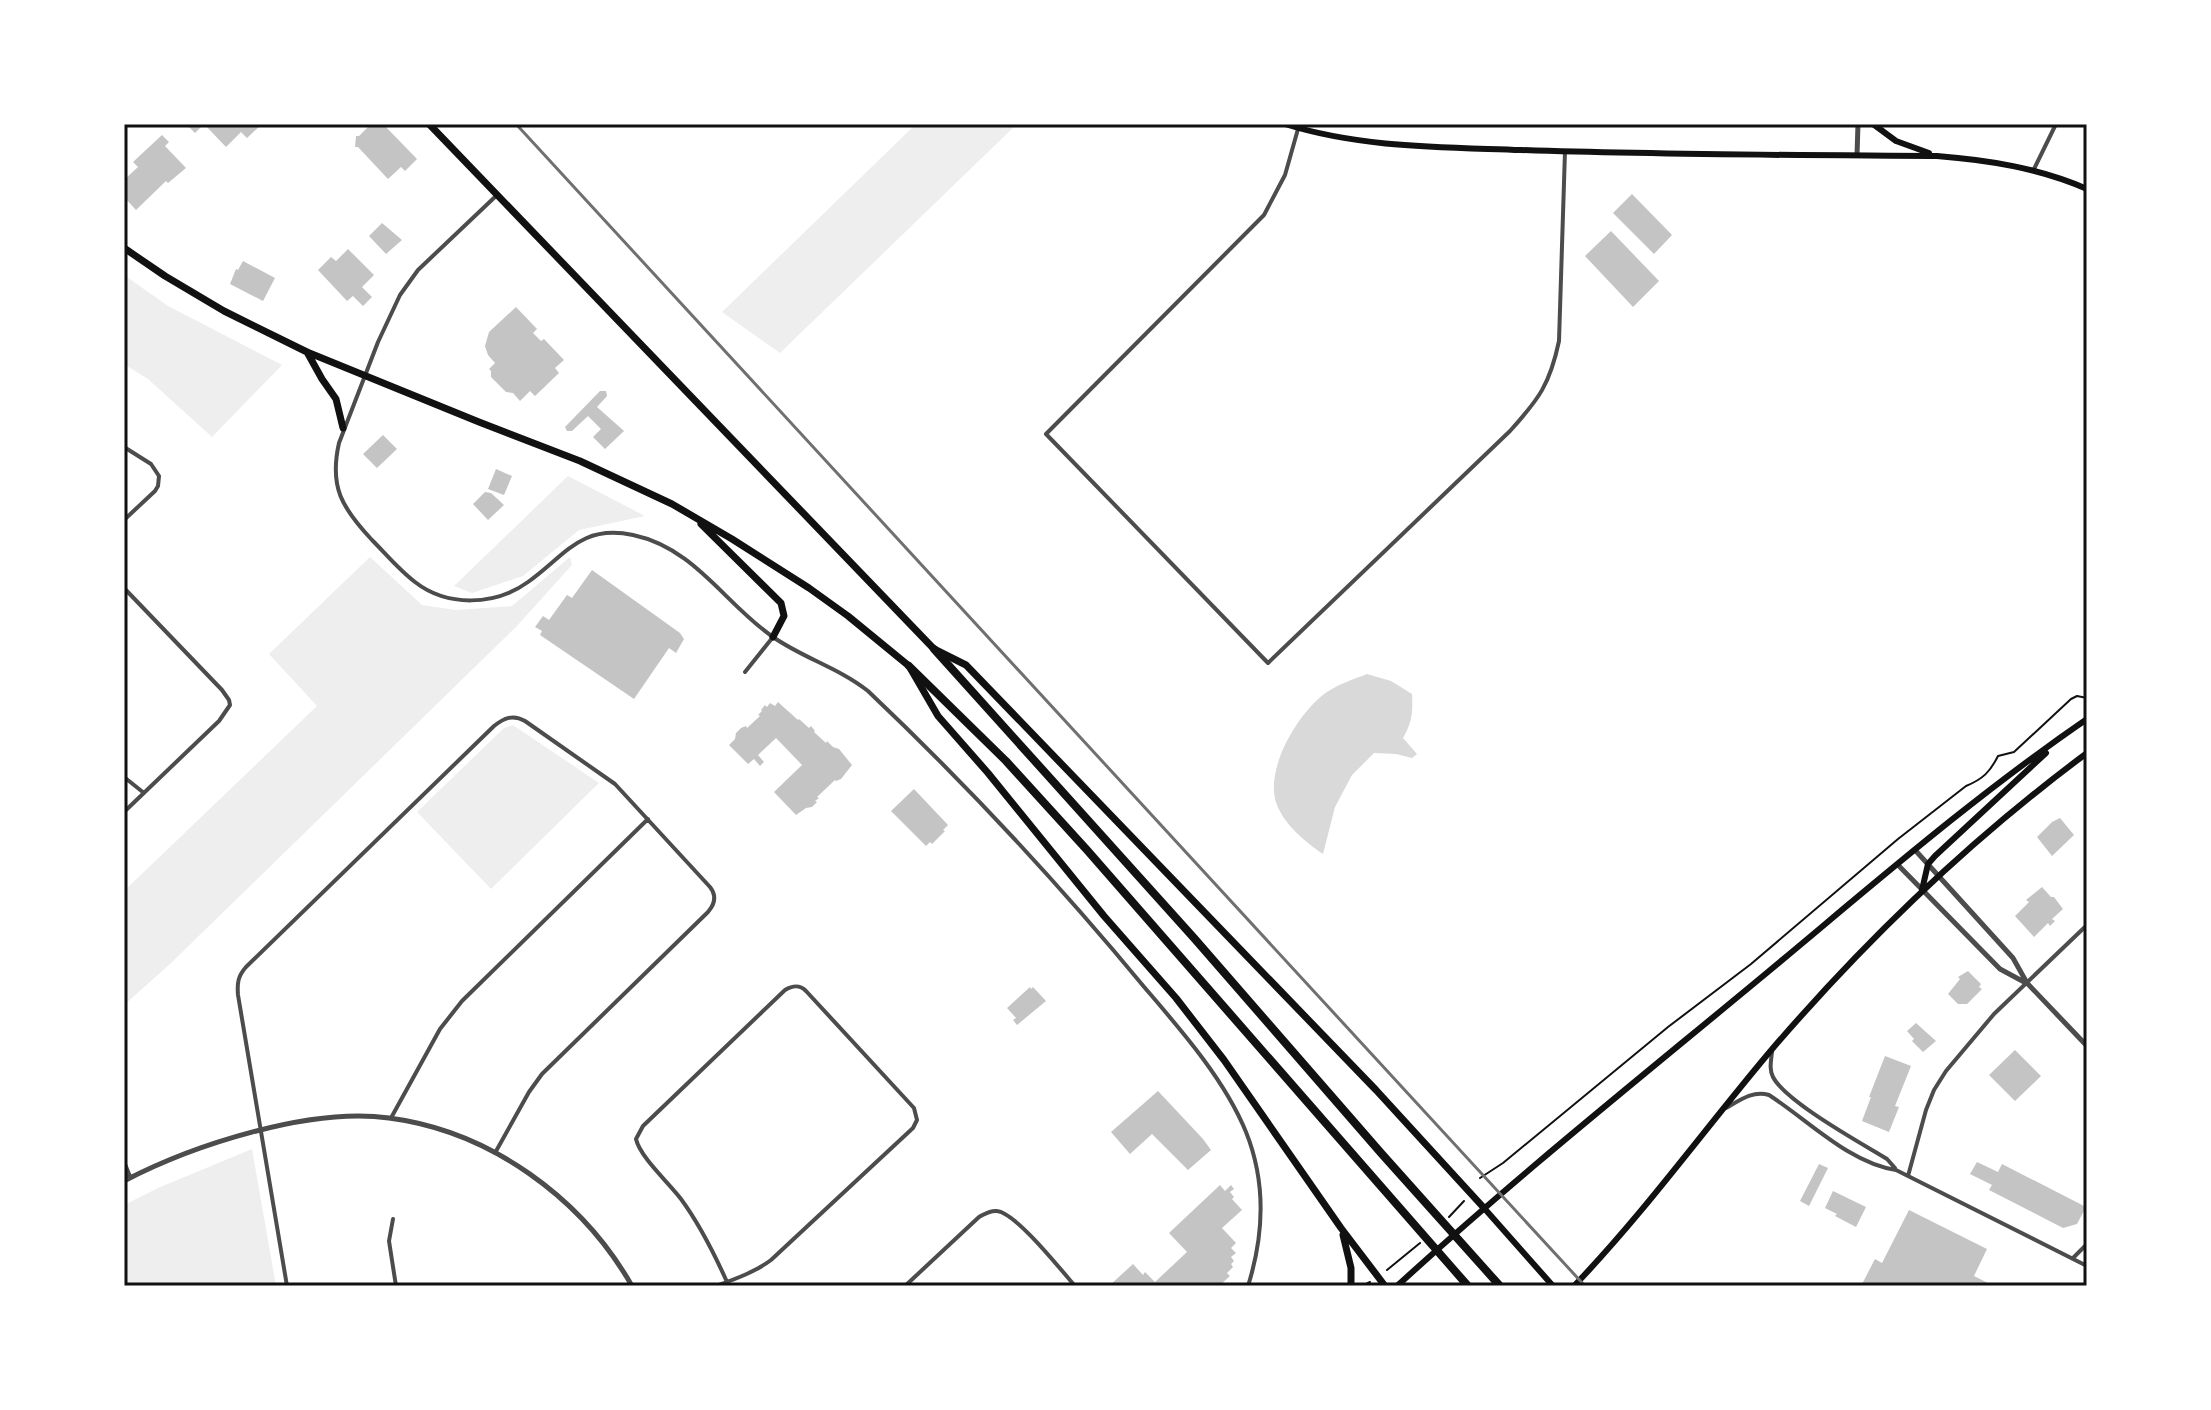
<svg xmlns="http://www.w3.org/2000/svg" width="2211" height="1410" font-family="'Alegreya Sans',sans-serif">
<rect width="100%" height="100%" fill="#fff"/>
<!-- green -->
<path fill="#eee" d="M916,124H1017L780,353L722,312Z
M124,275L168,306L282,365L212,437L148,379L124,364Z
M568,476L645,516L579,530L523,576L472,593L454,586Z
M370,557L422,605L456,610L512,606L570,557L572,565L516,627L170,964L124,1005V891L317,706L269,654Z
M513,725L599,783L491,889L417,812L504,728Z
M252,1149L276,1286H124V1205L158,1188Z"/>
<!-- water -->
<path fill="#d9d9d9" d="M1367,674L1391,681L1412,694C1413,712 1412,723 1403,738L1417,754L1412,758L1396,754L1374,753L1352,775L1335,807L1323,854C1305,842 1285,825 1277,805C1263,770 1299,711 1327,692C1339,684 1354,679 1367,674Z"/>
<!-- building -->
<path fill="#c4c4c4" d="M186,124H262L247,138L241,132L226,147L204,124L195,133Z
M371,124H383L417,159L405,171L401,167L388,179L358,147H355L356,136H359Z
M162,135L169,142L165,146L186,168L168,183L166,181L136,210L124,197V180L138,167L133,162Z
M1632,194L1672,235L1654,254L1613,213Z
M382,223L402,240L386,254L369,236Z
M1611,231L1659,281L1633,307L1585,256Z
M348,249L374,275L362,287L372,297L363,306L353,296L347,301L318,270L331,257L336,261Z
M243,261L275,278L263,301L230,284L236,269L238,270Z
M516,307L537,329L533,333L541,341L544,339L564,360L555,368L559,373L535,396L530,391L520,401L513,393L506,392L491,377V371L489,369L495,363L488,355L485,346L489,332Z
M600,391H606L607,396L597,407L624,431L605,449L593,437L601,429L588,416L572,431H567L565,427Z
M383,435L397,449L377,468L363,454Z
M496,469L512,476L504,495L488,489Z
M485,492L491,493L504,505L488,520L473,504Z
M592,570L680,633L684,639L676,653L669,648L634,699L540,635L542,631L535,627L543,616L549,620L567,595L572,598Z
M778,702L798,720L799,719L809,728L811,726L815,731L814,732L826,743L827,741L833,747L839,749L852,765L841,779L836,781L835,780L817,797L819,798L815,801L817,802L812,807L806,808L796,815L774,792L802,765L776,738L758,755L764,762L760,766L754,759L748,764L729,745L735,739L736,733L741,728L746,726L747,728L760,716L758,715L762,711L761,710L765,705L767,707L770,703L775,706Z
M914,789L948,825L943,830L945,831L932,844L930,842L926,846L891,811Z
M2060,818L2074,835L2052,856L2037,837L2052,822Z
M2042,887L2051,897H2054L2063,909L2052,919L2055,921L2050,926L2048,923L2034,937L2015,916L2029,902L2026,900Z
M1968,971L1981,984L1979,987L1982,989L1967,1004H1958L1948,994L1960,979L1958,977Z
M1030,987L1031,989L1033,987L1046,1001L1017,1025L1013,1020L1016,1018L1007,1008Z
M1916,1023L1936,1041L1923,1052L1912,1041L1914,1039L1907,1031Z
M2015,1050L2041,1076L2015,1101L1989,1075Z
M1885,1056L1911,1066L1895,1106L1899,1107L1889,1132L1862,1121L1871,1097H1869Z
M1158,1091L1203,1139L1211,1150L1188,1170L1152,1134L1130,1154L1111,1132Z
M1977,1162L1998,1172L2002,1164L2086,1207L2077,1224L2063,1228L1989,1190L1992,1185L1970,1174Z
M1819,1164L1828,1168L1809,1206L1800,1201Z
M1220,1185L1225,1191L1231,1185L1234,1189L1230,1192L1234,1197L1232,1199L1242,1210L1222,1228L1236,1243L1231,1248L1236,1253L1231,1257L1234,1261L1231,1264L1233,1267L1227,1273L1230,1276L1219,1286H1109L1133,1264L1143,1275L1145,1272L1155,1282L1187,1252L1169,1233Z
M1833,1191L1866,1207L1856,1227L1835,1216L1837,1214L1825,1208Z
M1909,1210L1987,1249L1974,1276L1994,1286H1861L1875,1259L1882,1263Z"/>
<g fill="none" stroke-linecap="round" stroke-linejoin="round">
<!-- path -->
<path stroke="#111" stroke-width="2" d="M1480,1178L1503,1163L1668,1027L1751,964L1898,839L1966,786C1983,779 1990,772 1998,756L2014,752L2071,699L2077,696L2087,698
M1449,1217L1464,1201
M1387,1270L1420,1243
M1362,1286L1370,1282"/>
<!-- minor -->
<path stroke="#4c4c4c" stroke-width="4" d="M1298,129L1285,175L1264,215L1046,434L1268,663L1510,431C1539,399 1550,384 1559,341L1565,151
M2033,171L2056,124
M497,195L418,270L400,295L378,342L339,443C329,487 342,508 372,540C386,554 399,570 415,582C447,607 495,606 528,582C565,556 580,524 633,535C695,548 725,604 773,637C803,658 839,668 868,691C965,783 1060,885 1145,988C1181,1030 1225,1080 1246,1132C1266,1182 1264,1235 1248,1286
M124,447L151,464L159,476L158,486L155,491L124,520
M124,588L222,690L229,700L230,705L219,721L124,812
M745,672L773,637
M124,777L144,793
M1772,1052C1771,1061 1769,1069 1773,1077C1786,1102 1861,1143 1887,1159L1895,1168
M1726,1108C1740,1100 1753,1090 1769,1095C1808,1120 1849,1163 1896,1170L2087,1266
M391,1118L440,1029L462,1001L648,819
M1908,1176L1926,1110L1934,1090L1946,1071L1994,1014L2087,925
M393,1219L389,1241L396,1286
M2073,1258L2087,1244
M287,1286L238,995C237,983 238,976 246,967L494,726C504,718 513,714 525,721L615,784L710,887C717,896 715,904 708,912L542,1074L529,1092L495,1153
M716,1286C735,1279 755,1272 771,1260L913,1128L917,1120L914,1108L806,991C799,984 792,986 785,990L643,1126L636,1139C640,1157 669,1183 681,1199C700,1225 714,1253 727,1282
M905,1286L979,1217C985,1214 990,1210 997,1211C1016,1213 1061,1270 1075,1286"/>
<!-- tertiary -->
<path stroke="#4c4c4c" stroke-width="5" d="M1857,155L1858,124
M1915,850L2013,958L2027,983L2087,1046
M1898,865L2000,969L2026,983
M124,1163L130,1178
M124,1181C193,1145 310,1107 389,1118C490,1131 582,1198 632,1286"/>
<!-- secondary -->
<path stroke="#111" stroke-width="6" d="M1285,124C1361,148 1443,147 1521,150C1660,155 1798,155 1937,156C1988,160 2039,168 2087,189
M1873,124L1896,141L1929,153
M1922,890L1928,864L1935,856L2046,753
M1484,1208L1553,1286
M1397,1286C1515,1178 1640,1078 1763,976C1869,888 1973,797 2087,719
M1574,1286C1646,1211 1706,1127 1773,1048C1867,939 1971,839 2087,753"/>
<!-- trunk -->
<path stroke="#111" stroke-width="7" d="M429,124L934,649L966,665L1376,1090L1484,1208
M124,248L165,276L224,311L307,352L479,422L580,461L672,504L732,539L809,588L848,616L909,666L938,716L988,773L1104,916L1176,998L1224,1060L1341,1228L1385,1286
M307,352L322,379L336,399L343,428
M701,524L781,603L784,616L773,637
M1343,1235L1351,1268V1286"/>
<!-- motorway -->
<path stroke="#111" stroke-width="8" d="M934,649L1194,938L1381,1153L1500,1286
M909,666L1006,761L1087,850L1468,1286"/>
<!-- rail -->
<path stroke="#707070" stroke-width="3" d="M516,124L1585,1286"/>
</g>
<!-- border -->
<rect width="2211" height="1410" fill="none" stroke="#ffffff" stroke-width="252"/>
<rect x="126" y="126" width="1959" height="1158" fill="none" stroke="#111" stroke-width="3"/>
</svg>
